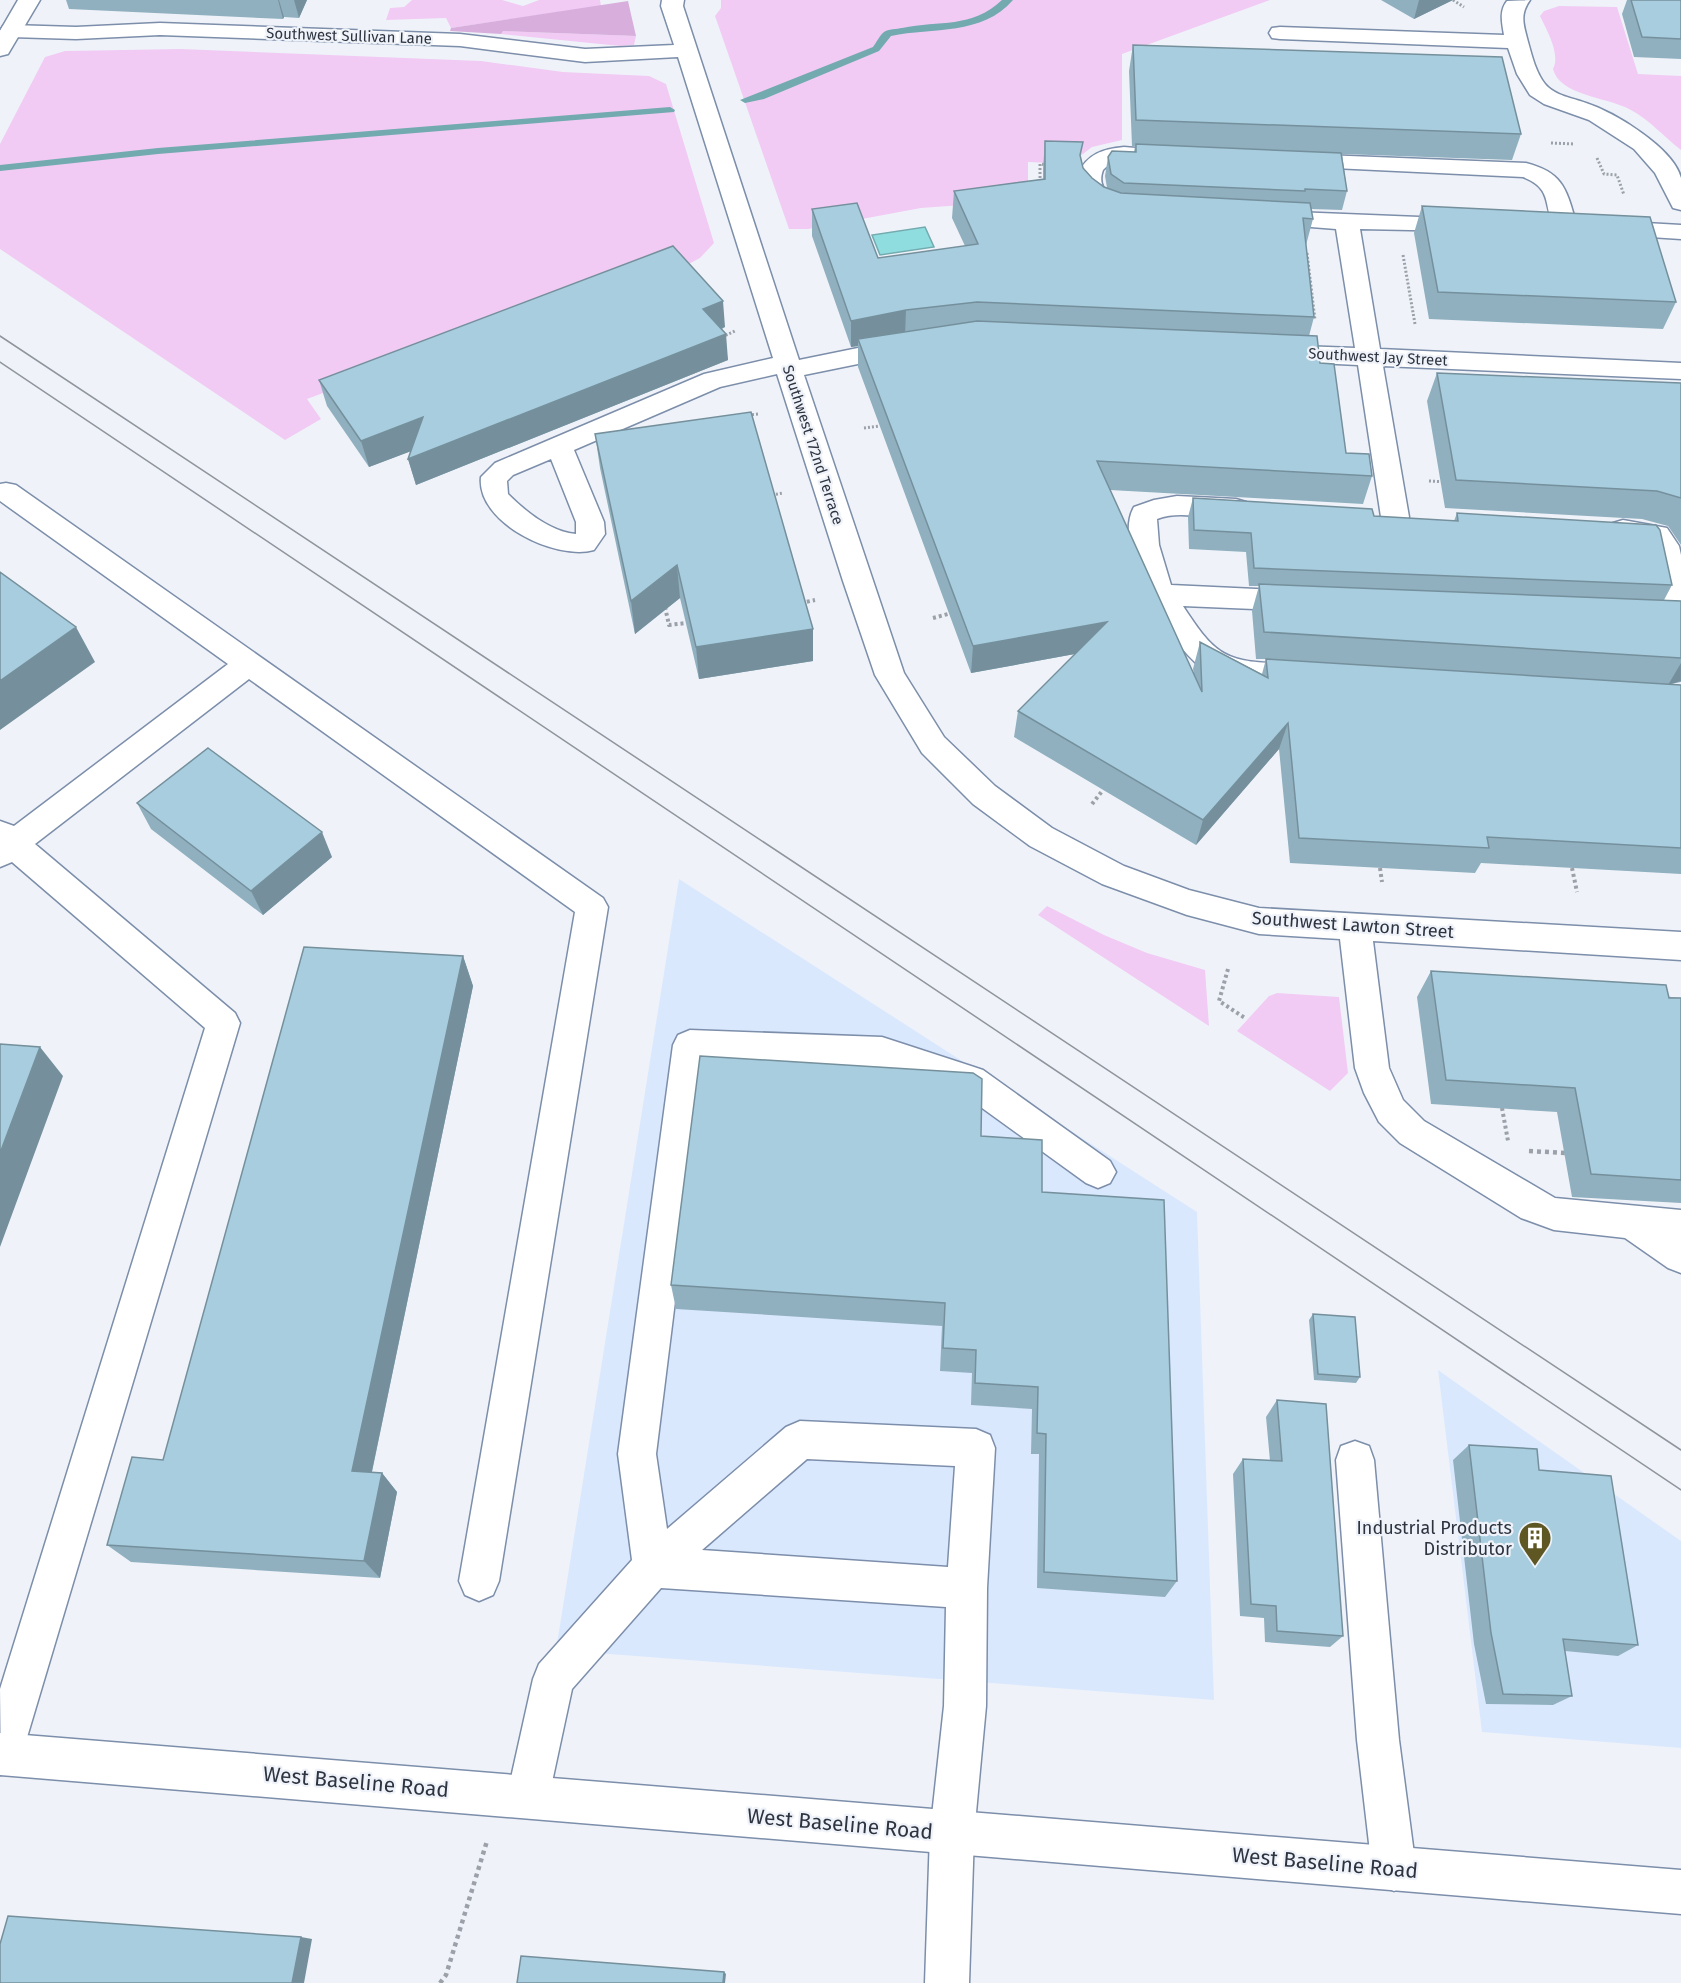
<svg xmlns="http://www.w3.org/2000/svg" width="1681" height="1983" font-family="'Fira Sans',sans-serif">
<rect width="100%" height="100%" fill="#eff3f9"/>
<!-- built -->
<path fill="#dae8fe" d="M679,879L1197,1212L1214,1700L556,1650Z
M1438,1370L1681,1541V1748L1482,1732Z"/>
<!-- green -->
<path fill="#f1cbf4" d="M412,0H502L523,6L539,0H600L601,6L451,28L446,18L386,20L390,8L404,7Z
M721,0H1270L1122,54V140L1092,147L1070,164L1028,162V232L991,203L921,208L808,229H789L715,16L721,8Z
M1559,6L1617,7L1638,74L1681,76V150C1663,136 1650,120 1629,109C1606,97 1559,95 1553,69C1561,54 1546,29 1540,16L1544,11Z
M502,31L636,36L634,45L620,46L501,34Z
M181,49L481,61L563,72L649,76L666,84L714,243L700,258L683,267L676,261L307,399L321,419L285,440L0,249V144L45,57L65,51Z
M1047,906L1104,935L1147,953L1205,970L1209,1026L1038,915Z
M1277,993L1339,997L1348,1073L1330,1091L1237,1031L1269,996Z"/>
<!-- forest -->
<path fill="#d8afdc" d="M628,1L636,36L503,31L501,34L450,31L451,28Z"/>
<!-- water -->
<path fill="#8fddde" stroke="#72aaaf" stroke-width="1.5" d="M925,227L934,247L880,255L872,235Z"/>
<g fill="none" stroke-linecap="round" stroke-linejoin="round">
<!-- stream -->
<path fill="#72aaaf" fill-rule="evenodd" d="M1002,0H1013C982,36 933,27 891,36L879,51L764,99L745,103L740,100L873,47C876,43 880,35 884,32C888,29 897,29 902,28C940,20 971,29 1002,0Z
M670,107L675,110L674,112L158,154L0,171V165L158,148Z"/>
<!-- minor casing -->
<g stroke="#7c8eaa" stroke-width="3">
<path id="minor" d="M662,0H684L683,6L799,360L902,339L911,341L915,347L911,353L902,355L804,375L904,673L944,737L995,786L1052,828L1124,866L1189,890L1259,908L1681,932V960L1373,941L1389,1068L1403,1100L1424,1121L1555,1198L1681,1210V1273L1668,1268L1625,1238L1554,1230L1521,1218L1400,1143L1379,1122L1364,1093L1355,1068L1340,939L1259,934L1187,915L1102,884L1030,846L973,804L922,753L875,675L843,581L777,374L720,387L574,450L604,522L605,534L594,550C555,561 476,522 481,477L495,463L704,374L773,358L678,57L585,62L460,46L160,35L76,39L11,37L3,36L0,31L3,26L11,25L76,27L160,23L460,34L585,49L674,45L661,6ZM551,459L576,522V534C551,532 526,512 508,494L507,481L513,475Z
M1530,0C1519,15 1524,26 1528,42C1532,56 1536,73 1545,84C1555,96 1573,98 1586,103C1614,112 1674,148 1681,178C1681,187 1681,200 1681,210L1673,208L1655,173L1634,149L1589,120L1544,104L1530,95L1517,74L1508,48L1280,39L1272,38L1269,33L1272,28L1280,27L1504,35C1502,23 1499,11 1507,1Z
M1124,147L1159,150L1162,155L1159,160C1141,164 1118,154 1103,170C1095,192 1116,196 1126,210L1122,215C1099,221 1078,197 1078,174C1087,154 1103,149 1124,147Z
M1299,154L1526,163C1561,172 1566,187 1575,219L1681,225V239L1557,231C1541,208 1556,190 1523,177L1291,166L1287,161L1291,156Z
M1267,211L1469,219L1473,224L1469,229L1461,231L1360,229L1380,349L1681,363V379L1383,366L1409,517L1405,524L1395,527L1385,524L1381,517L1358,365L1274,361L1265,359L1261,353L1265,347L1274,345L1355,348L1336,229L1259,223L1255,218L1259,213Z
M6,483L16,485L603,898L608,907L499,1581L493,1595L479,1601L465,1595L459,1581L575,912L249,679L35,844L235,1013L240,1023L22,1754L16,1769L1,1775L0,1689L205,1028L12,862L0,867V821L14,826L228,664L0,501V484Z
M1177,496L1236,499L1246,502L1250,509L1246,516C1217,524 1186,508 1157,519L1159,545L1171,585L1299,591L1309,594L1313,601L1309,608L1299,611L1183,606C1212,650 1222,662 1275,663C1289,664 1303,663 1316,667L1321,675L1316,683L1306,686C1275,685 1239,689 1211,674C1173,654 1110,548 1134,507L1154,500Z
M1623,520L1667,528L1679,546L1681,555V622L1671,619L1667,612L1652,548L1648,543L1613,537L1609,530L1613,523Z
M690,1030L882,1037L971,1066L983,1070L1110,1161L1116,1172L1110,1183L1098,1188L1086,1183L960,1092L882,1067L705,1060L656,1454L667,1529L786,1427L800,1421L976,1429L990,1435L995,1448L987,1588L986,1706L974,1834L969,1983H925L930,1834L944,1706L946,1607L661,1588L572,1689L549,1796L543,1811L528,1817L513,1811L507,1796L533,1679L539,1664L632,1560L618,1454L673,1045L678,1035ZM807,1459L955,1466L948,1567L702,1550Z
M1355,1441L1369,1446L1374,1460L1399,1740L1416,1869L1409,1884L1394,1891L1379,1884L1372,1869L1357,1740L1336,1460L1341,1446Z"/>
</g>
<!-- major casing -->
<g stroke="#7c8eaa" stroke-width="3">
<path id="major" d="M18,0H40L8,54L0,56V31Z
M0,1733L1681,1870V1914L0,1775Z"/>
</g>
<!-- path-far2 -->
<path stroke="#9ba0a9" stroke-width="3" stroke-dasharray="2 2" stroke-linecap="butt" d="M1453,0L1464,7
M1551,143L1574,144
M1597,158L1604,174L1617,175L1624,195
M1040,182V164L1048,165
M1307,253L1315,320
M1403,255L1415,324
M722,337L735,331
M748,415L759,414
M864,428L879,426
M1429,481L1446,482
M772,495L783,493"/>
<!-- path-far1 -->
<path stroke="#9ba0a9" stroke-width="4" stroke-dasharray="3 3" stroke-linecap="butt" d="M801,603L815,600
M665,607L669,625L686,623
M933,618L948,614
M1092,804L1103,790
M1380,868L1382,882
M1572,868L1577,892
M1228,969L1219,1001L1245,1018
M1502,1108L1508,1141"/>
<!-- path -->
<path stroke="#9ba0a9" stroke-width="4.5" stroke-dasharray="4 4" stroke-linecap="butt" d="M1529,1151L1566,1153
M440,1983L446,1975L487,1841"/>
<!-- minor -->
<use href="#minor" fill="#fff" fill-rule="evenodd"/>
<!-- major -->
<use href="#major" fill="#fff" fill-rule="evenodd"/>
<!-- tram -->
<path stroke="#8f949d" stroke-width="1.5" d="M0,336L1681,1450
M0,362L1681,1490"/>
</g>
<!-- wall -->
<path fill="#90b0c0" d="M66,0H307L299,18L284,17L283,19L69,9Z
M1381,0H1453L1414,19Z
M1627,0H1681V59L1634,57L1622,14Z
M1133,45L1521,134L1512,160L1342,154L1347,191L1342,210L1311,209L1313,219L1306,245L1314,317L1309,336L1320,363L1346,453L1372,476L1363,504L1110,490L1194,674L1193,669L1200,642L1262,674L1266,659H1256L1252,611L1259,586H1249L1246,552L1189,549L1188,517L1193,498L1374,516L1454,521L1457,513L1672,585L1664,600L1681,601V682L1671,684L1681,685V874L1481,863L1475,873L1290,863L1279,749L1196,845L1014,737L1018,711L1075,654L971,673L858,367V346L851,347L812,236V209L878,258L965,246L952,218L954,191L1043,179V168L1045,141L1081,158L1083,168L1092,178L1107,188L1105,176L1108,157L1134,152L1135,146H1132L1129,71Z
M1422,206L1676,302L1663,329L1429,319L1414,233Z
M725,327L722,329L728,360L416,485L408,459L411,451L369,467L327,406L319,380Z
M1437,373L1681,383V545L1668,526L1642,519L1445,508L1427,401Z
M595,434L813,629V661L699,679L680,598L635,634L600,468Z
M137,803L332,857L263,915L151,829Z
M463,956L473,986L372,1472L382,1473L397,1492L380,1578L131,1562L107,1545L163,1460Z
M1431,971L1681,998V1203L1572,1197L1557,1112L1431,1104L1417,997Z
M1042,1192L1177,1581L1165,1597L1037,1588L1039,1454H1031L1032,1409L971,1405L972,1373L940,1371L942,1326L676,1309L671,1285Z
M1313,1314L1360,1377L1356,1383L1314,1380L1309,1320Z
M1277,1400L1343,1636L1330,1647L1265,1642L1264,1618L1240,1616L1233,1474L1243,1459L1270,1461L1266,1417Z
M1469,1445L1539,1470L1638,1645L1618,1656L1565,1651L1572,1696L1553,1705L1486,1704L1474,1644L1453,1460Z"/>
<!-- shaded-wall -->
<path fill="#75909c" d="M278,0H279L284,17L283,19Z
M294,0H307L299,18Z
M1419,0H1453L1414,19Z
M723,301L725,327L705,335L703,309Z
M906,310L905,337L858,339V346L851,347V321Z
M726,334L728,360L416,485L408,459Z
M423,417L430,444L369,467L361,441Z
M677,565L680,598L635,634L631,601Z
M1107,622L1102,649L971,673L973,646Z
M76,627L95,662L0,730V681Z
M813,629V661L699,679L696,647Z
M1681,663V681L1668,685Z
M1288,723L1279,749L1196,845L1203,820Z
M322,832L332,857L263,915L251,891Z
M463,956L473,986L368,1490L352,1471Z
M40,1047L63,1076L0,1247V1153Z
M382,1473L397,1492L380,1578L364,1561Z
M301,1937L312,1939L304,1983H292Z
M724,1972L726,1974L725,1983H723Z"/>
<!-- building -->
<path fill="#a7cddf" stroke="#75909c" stroke-width="1.5" d="M1631,0H1681V39L1642,37Z
M1133,45L1502,57L1521,134L1136,120Z
M1045,141L1083,142L1080,155L1083,168L1092,178L1104,187L1121,193L1310,203L1313,219L1303,218L1314,317L977,302L906,310L851,321L812,209L857,203L878,258L978,244L954,191L1045,179Z
M1136,144L1341,153L1347,191L1305,189V191L1124,183L1111,174L1108,157L1112,151L1136,152Z
M1422,206L1650,217L1676,302L1438,292Z
M673,246L723,301L703,309L726,334L408,459L423,417L361,441L319,380Z
M977,321L1317,336L1320,363L1334,364L1346,453L1369,454L1372,476L1097,461L1202,692L1200,642L1268,678L1266,659L1681,685V848L1487,837L1489,848L1299,838L1288,723L1203,820L1018,711L1107,622L973,646L858,339Z
M1437,373L1681,383V498L1657,491L1456,480Z
M751,412L813,629L696,647L677,565L631,601L595,434Z
M1193,498L1372,509L1374,516L1458,521L1457,513L1656,525L1660,530L1672,585L1254,568L1251,533L1194,530Z
M0,572L76,627L0,681Z
M1259,584L1681,601V658L1264,632Z
M208,748L322,832L251,891L137,803Z
M304,947L463,956L352,1471L382,1473L364,1561L107,1545L132,1457L163,1460Z
M1431,971L1666,985L1669,998H1681V1180L1591,1174L1575,1088L1446,1080Z
M0,1044L40,1047L0,1153Z
M700,1056L973,1073L982,1079L981,1136L1042,1140V1192L1164,1200L1177,1581L1044,1572L1046,1434L1037,1433L1038,1387L975,1383L976,1350L943,1348L945,1303L671,1285Z
M1313,1314L1355,1317L1360,1377L1318,1374Z
M1277,1400L1326,1404L1343,1636L1277,1631L1276,1606L1251,1604L1243,1459L1282,1461Z
M1469,1445L1537,1449L1539,1470L1611,1476L1638,1645L1563,1639L1572,1696L1503,1694L1491,1633Z
M8,1916L301,1937L292,1983H0V1944Z
M521,1956L724,1972L723,1983H517Z"/>
<!-- icons -->
<defs>
<g id="building-pin" transform="scale(1.725)"><path d="M0 17L-7.5 6A9.5 9.5 0 1 1 7.5 6Z" fill="#5e5724" stroke="#eff3f9"/><path d="M-4-6H4V6H1V3H-1V6H-4ZM-2.5-4.3h1.7v1.8h-1.7ZM.8-4.3h1.7v1.8H.8ZM-2.5-1h1.7V.8h-1.7ZM.8-1h1.7V.8H.8Z" fill="#fff"/></g>
</defs>
<g fill-rule="evenodd">
<use href="#building-pin" x="1535" y="1538"/>
</g>
<g text-anchor="middle" dominant-baseline="central" stroke-width="4.5" stroke-linejoin="round" paint-order="stroke">
<!-- far-street labels -->
<g font-size="15" fill="#2d3440" stroke="#eff3f9">
<text transform="translate(349 36) rotate(2)">Southwest Sullivan Lane</text>
<text transform="translate(1378 357) rotate(3)">Southwest Jay Street</text>
<text transform="translate(813 445) rotate(72)">Southwest 172nd Terrace</text>
</g>
<!-- street labels -->
<g font-size="18" fill="#2d3440" stroke="#eff3f9">
<text transform="translate(1353 925) rotate(4)">Southwest Lawton Street</text>
</g>
<!-- poi labels -->
<g font-size="18" fill="#2d3440" stroke="#eff3f9" text-anchor="end">
<text x="1512" y="1528">Industrial Products<tspan x="1512" dy="21">Distributor</tspan></text>
</g>
<!-- near-street labels -->
<g font-size="21" fill="#2d3440" stroke="#eff3f9">
<text transform="translate(356 1782) rotate(5)">West Baseline Road</text>
<text transform="translate(840 1824) rotate(5)">West Baseline Road</text>
<text transform="translate(1325 1863) rotate(5)">West Baseline Road</text>
</g>
</g>
</svg>
